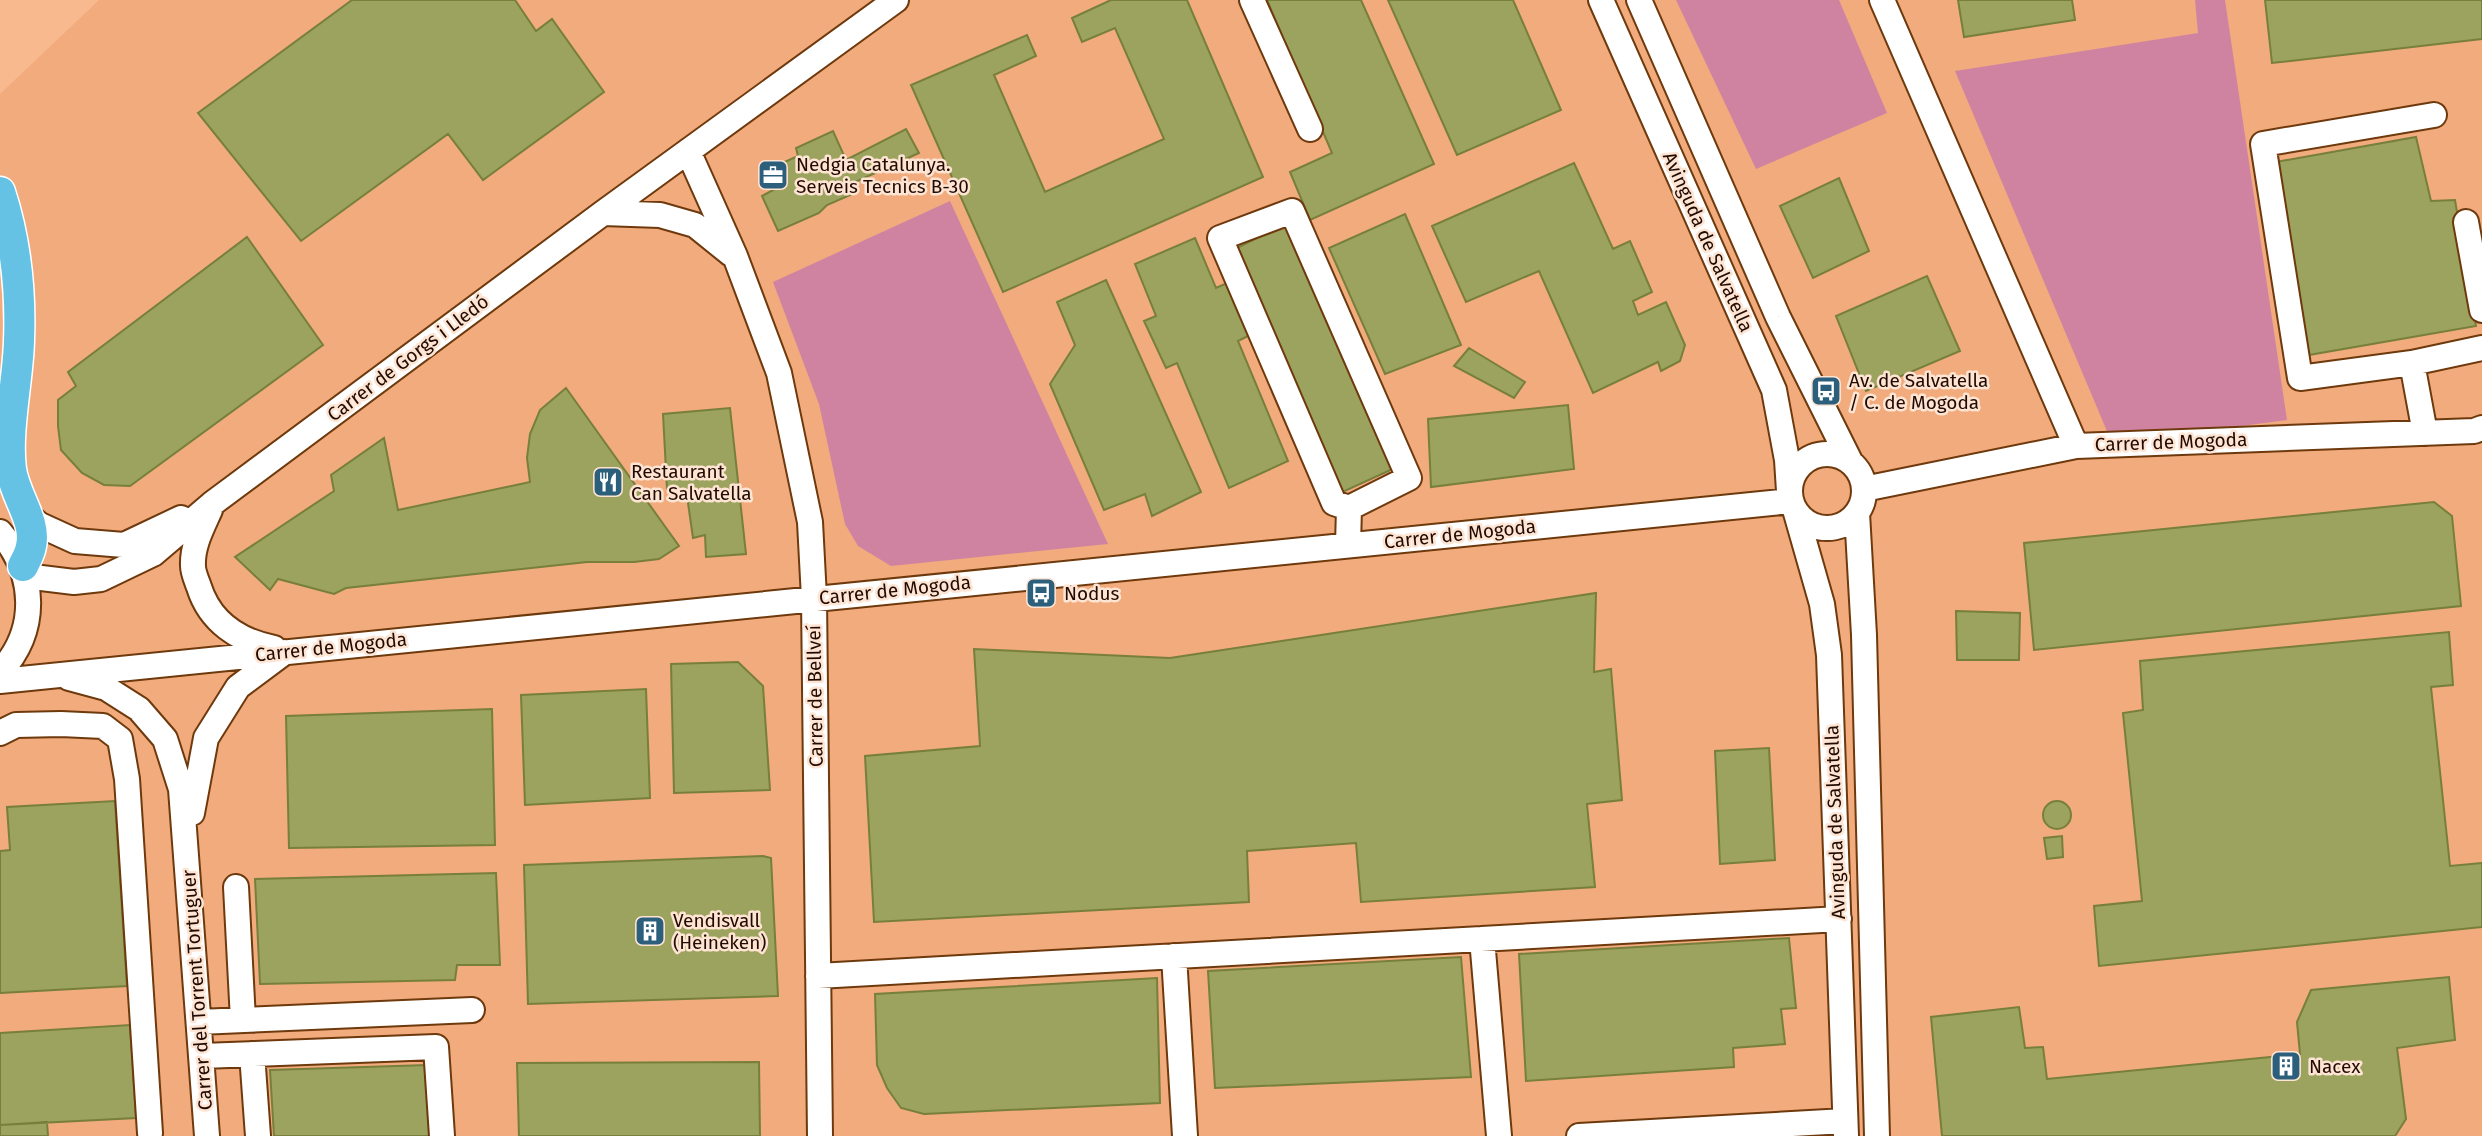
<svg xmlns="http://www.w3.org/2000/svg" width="2482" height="1136" font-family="'Fira Sans',sans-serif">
<rect width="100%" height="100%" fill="#f9b98f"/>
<!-- built -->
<path fill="#f1ab7d" d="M99,0H2482V1136H0V94Z"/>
<!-- green -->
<path fill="#d083a1" d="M1676,0H1839L1887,113L1756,169Z
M2195,0H2225L2287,420L2112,443L1955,71L2198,33Z
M950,201L1108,544L891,566L858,546L845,524L819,404L773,282Z"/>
<!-- building -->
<path fill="#9ba35f" stroke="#777f3b" stroke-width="2" d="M352,0H515L536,31L552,19L604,92L483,180L448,134L301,241L198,113Z
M1111,0H1187L1263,177L1003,292L911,85L1027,35L1036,56L994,75L1045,192L1164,139L1115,28L1082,42L1072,18Z
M1267,0H1361L1434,164L1310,220L1290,172L1332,153Z
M1388,0H1513L1561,110L1457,155Z
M1958,0H2072L2075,20L1964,37Z
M2265,0H2482V39L2272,63Z
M906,129L919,153L853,183L857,192L827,205L819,213L778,231L762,196L775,189L769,169L798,156L796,148L833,131L846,160Z
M2416,137L2431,201L2455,200L2476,326L2303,356L2270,163Z
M1574,163L1613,249L1630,241L1652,292L1633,301L1638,315L1666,302L1685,345L1680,361L1661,371L1658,362L1593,393L1539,271L1466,302L1432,226Z
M1839,178L1869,251L1813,278L1780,206Z
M1405,214L1461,345L1385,374L1329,248Z
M1287,223L1395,468L1336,495L1227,253Z
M247,237L323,345L130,486L104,485L82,473L61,450L58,426V400L76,386L68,372Z
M1195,238L1216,288L1227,283L1250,335L1238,341L1288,461L1229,488L1177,363L1166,368L1144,321L1156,316L1135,264Z
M1927,276L1960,351L1866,391L1836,316Z
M1106,280L1201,492L1152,516L1145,494L1104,510L1050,384L1075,345L1057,302Z
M1469,348L1525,382L1514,398L1454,366Z
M566,388L679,546L659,559L634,562H587L346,588L334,594L278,579L270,590L235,557L334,491L331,475L384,438L398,510L530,482L527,458L530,434L540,410Z
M1568,405L1574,469L1431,487L1428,419Z
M730,408L746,554L706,557L705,535L693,538L686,489H667L663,414Z
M2434,502L2452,516L2461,606L2034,650L2024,543Z
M1596,593L1594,672L1611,669L1622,800L1587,804L1595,887L1361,902L1356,843L1247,851L1249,902L874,922L865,756L980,746L974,649L1170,658Z
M1956,611L2020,613L2019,660H1957Z
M2449,632L2453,685L2431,687L2450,866L2482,863V927L2099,966L2094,906L2142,901L2123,713L2143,710L2140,661Z
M738,662L763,686L770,790L674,793L671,664Z
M646,689L650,798L525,805L521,695Z
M492,709L495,845L289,848L286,716Z
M1769,748L1775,860L1720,864L1715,751Z
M2043 815a14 14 0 1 1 28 0a14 14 0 1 1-28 0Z
M115,801L127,986L0,993V851L10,850L7,807Z
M2062,836L2063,857L2047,859L2044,838Z
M763,856L771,858L778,996L528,1004L524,865Z
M496,873L500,965H457L455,980L260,984L255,879Z
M1789,938L1796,1008L1781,1009L1785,1044L1733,1048L1734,1067L1526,1081L1519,954Z
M1461,957L1471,1077L1215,1088L1208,971Z
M2449,977L2455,1040L2397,1048L2406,1119L2395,1136H1942L1931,1017L2019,1007L2025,1048L2043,1047L2047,1079L2300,1054L2297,1022L2311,990Z
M1157,978L1160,1103L924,1114L901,1108L887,1088L877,1065L875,994Z
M130,1025L136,1118L0,1125V1033Z
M759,1062L760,1136H519L517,1063Z
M427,1065L431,1136H274L270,1070Z
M47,1122L48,1136H0V1125Z"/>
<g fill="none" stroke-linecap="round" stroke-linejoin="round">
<!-- minor casing -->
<g stroke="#6e390c" stroke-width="28">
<path id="minor" d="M1252,0L1310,129
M1601,0L1774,390L1787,460L1789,491
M1639,0L1778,317L1851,463
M1882,0L2076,446
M688,151L735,256L779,373L810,522L814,598L820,1136
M603,213L660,215L695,225L731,254
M2466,222L2482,310
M2412,363L2300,378L2263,144L2434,115
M2425,433L2412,363L2482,348
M1790 491a37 37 0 1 1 74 0a37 37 0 1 1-74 0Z
M1864,489L2076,446L2474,431L2482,428
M210,510C202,528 192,546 193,566C193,573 197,581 199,587C210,622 239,641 274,648
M1796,513L1822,604L1829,655L1846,1136
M1857,513L1864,635L1877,1136
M27,515L40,525L75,541L124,545L181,518
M0,532C36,574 39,630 0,672
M1348,545L1349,508L1409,478L1292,211L1220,238L1334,503L1349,508
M25,576L74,582L101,579L153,554L213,503L603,213L896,0
M69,678L106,688L139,709L165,739L181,789L207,1136
M0,681L1791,501
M0,733L16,725L61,724L103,726L120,739L127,779L150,1133
M192,813L206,738L238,687L285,652
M236,887L243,1020
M1482,939L1499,1136
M1174,956L1185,1136
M818,976L1839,919
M199,1022L472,1010
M252,1054L258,1136
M202,1056L436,1047L442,1136
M1579,1136L1845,1121"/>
</g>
<!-- major casing -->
<g stroke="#fff" stroke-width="33">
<path id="major" d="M0,192C16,241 21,289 19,341C18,380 6,431 11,469C14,495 37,521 31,546C30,553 26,560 23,566"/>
</g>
<!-- minor -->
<use href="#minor" stroke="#fff" stroke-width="24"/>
<!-- major -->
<use href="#major" stroke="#66c2e5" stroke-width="30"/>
</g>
<!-- icons -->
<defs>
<g id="office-square" transform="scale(1.575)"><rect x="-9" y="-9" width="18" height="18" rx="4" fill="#2b5f7b" stroke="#fee4d3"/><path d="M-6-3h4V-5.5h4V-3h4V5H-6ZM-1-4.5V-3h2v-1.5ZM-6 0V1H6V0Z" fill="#fff"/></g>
<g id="bus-square" transform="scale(1.575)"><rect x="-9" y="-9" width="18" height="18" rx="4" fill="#2b5f7b" stroke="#fee4d3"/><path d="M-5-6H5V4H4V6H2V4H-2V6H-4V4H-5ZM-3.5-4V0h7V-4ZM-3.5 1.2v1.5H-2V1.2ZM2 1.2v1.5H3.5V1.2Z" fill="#fff"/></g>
<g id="restaurant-square" transform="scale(1.575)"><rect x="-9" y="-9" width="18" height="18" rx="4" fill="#2b5f7b" stroke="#fee4d3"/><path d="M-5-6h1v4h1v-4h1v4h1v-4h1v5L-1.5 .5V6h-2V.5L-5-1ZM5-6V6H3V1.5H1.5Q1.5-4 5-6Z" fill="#fff"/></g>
<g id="building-square" transform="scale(1.575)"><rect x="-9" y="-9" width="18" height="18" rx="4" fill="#2b5f7b" stroke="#fee4d3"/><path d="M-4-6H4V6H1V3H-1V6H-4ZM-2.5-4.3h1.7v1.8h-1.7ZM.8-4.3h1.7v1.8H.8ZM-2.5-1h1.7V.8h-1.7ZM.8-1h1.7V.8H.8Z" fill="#fff"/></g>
</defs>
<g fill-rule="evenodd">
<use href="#office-square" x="773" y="175"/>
<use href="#bus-square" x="1826" y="391"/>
<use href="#restaurant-square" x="608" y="482"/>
<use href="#bus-square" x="1041" y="593"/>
<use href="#building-square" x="650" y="931"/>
<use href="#building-square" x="2286" y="1066"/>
</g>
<g text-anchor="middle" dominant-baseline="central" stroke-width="5" stroke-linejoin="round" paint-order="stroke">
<!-- poi labels -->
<g font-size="19" fill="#210b00" stroke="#fee4d3" text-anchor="start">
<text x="796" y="164">Nedgia Catalunya.<tspan x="796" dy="22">Serveis Tecnics B-30</tspan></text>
<text x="1849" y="380">Av. de Salvatella<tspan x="1849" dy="22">/ C. de Mogoda</tspan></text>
<text x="631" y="471">Restaurant<tspan x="631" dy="22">Can Salvatella</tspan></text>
<text x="1064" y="593">Nodus</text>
<text x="673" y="920">Vendisvall<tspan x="673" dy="22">(Heineken)</tspan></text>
<text x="2309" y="1066">Nacex</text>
</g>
<!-- street labels -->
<g font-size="19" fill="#210b00" stroke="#fee4d3">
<text transform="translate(1708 242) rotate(66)">Avinguda de Salvatella</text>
<text transform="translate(408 358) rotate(-37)">Carrer de Gorgs i Lledó</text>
<text transform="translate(2171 442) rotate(-2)">Carrer de Mogoda</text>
<text transform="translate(1460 534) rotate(-6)">Carrer de Mogoda</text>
<text transform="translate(895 590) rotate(-6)">Carrer de Mogoda</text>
<text transform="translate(331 647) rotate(-6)">Carrer de Mogoda</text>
<text transform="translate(815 696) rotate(-91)">Carrer de Bellveí</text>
<text transform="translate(1835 822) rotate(-92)">Avinguda de Salvatella</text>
<text transform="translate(197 990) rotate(-94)">Carrer del Torrent Tortuguer</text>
</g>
</g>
</svg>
